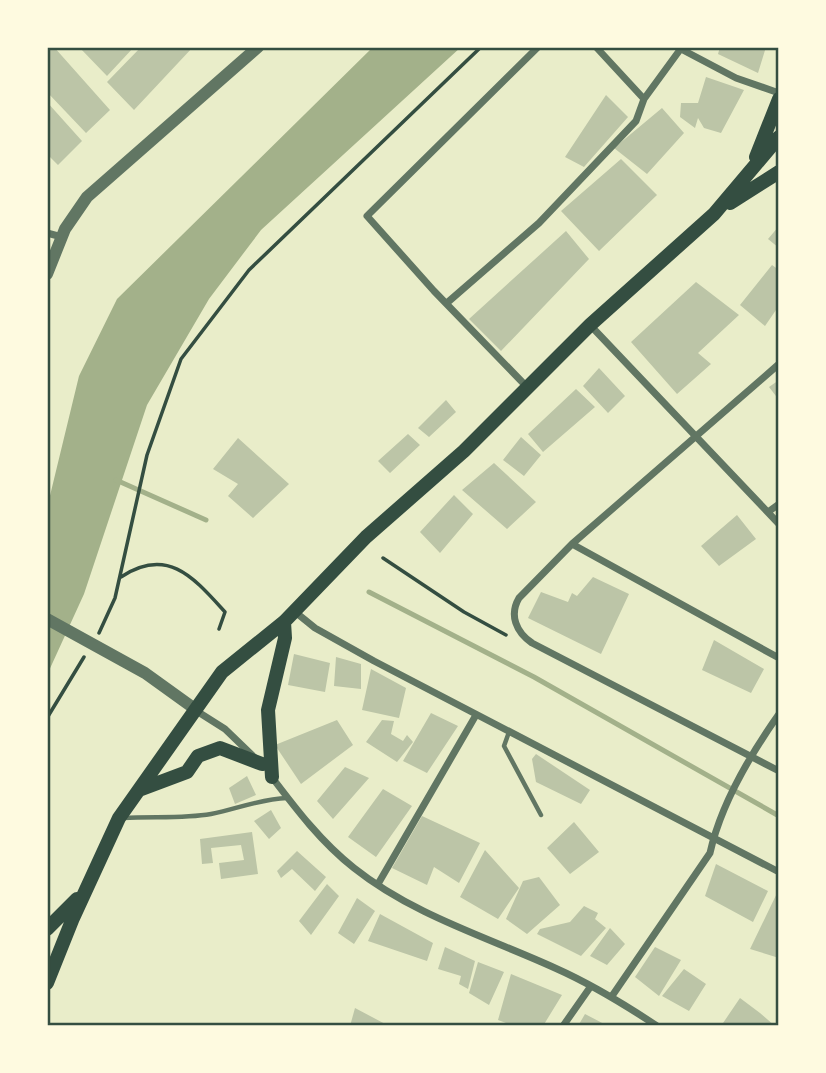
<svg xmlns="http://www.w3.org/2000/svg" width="826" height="1073" font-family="'Exo 2',sans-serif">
<rect width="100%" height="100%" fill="#e9edc9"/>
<!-- water -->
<path fill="#a3b18a" d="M373,47H461L261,230L209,299L147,405L84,594L47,675V508L79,376L117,299Z"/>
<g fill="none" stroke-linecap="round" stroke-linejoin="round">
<!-- stream -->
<path stroke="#a3b18a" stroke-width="5" d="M116,480L206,520
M369,592L534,677L779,816"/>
</g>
<!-- building -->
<path fill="#bcc5a7" d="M47,47H54L110,110L86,133L47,92Z
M79,47H134L107,76Z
M141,47H193L134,110L107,82Z
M720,47H766L758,73L718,54Z
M706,77L744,90L721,133L704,128L698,118L695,128L680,117L681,103H698Z
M606,95L628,117L584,167L565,157Z
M47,102L82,141L58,165L47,154Z
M662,108L684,133L647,174L614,148Z
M621,159L657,195L599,251L561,211Z
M779,226V248L768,239Z
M566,231L589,259L501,351L469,319Z
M772,265L779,270V312L776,310L765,326L740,305Z
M696,282L739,315L698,353L711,364L677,394L631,342Z
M599,368L625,396L608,413L583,386Z
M779,380V400L769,387Z
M576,389L595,407L543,452L528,434Z
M446,400L456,412L429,437L418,428Z
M408,434L420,445L390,473L378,461Z
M521,437L541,455L524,476L503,460Z
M238,438L289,484L253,518L228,496L238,484L213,469Z
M494,463L536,502L507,529L462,490Z
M454,495L473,514L440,553L420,532Z
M737,515L756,539L719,566L701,546Z
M593,577L629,594L601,654L528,618L541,592L568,602L572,593L577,596Z
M714,640L764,669L751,693L702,670Z
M294,654L330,663L325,692L288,685Z
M336,657L361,664V689L334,686Z
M371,669L406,688L399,718L362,710Z
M431,713L458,726L427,773L403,761Z
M337,720L353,745L301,784L275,745Z
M382,720L394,721L391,734L403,741L407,735L413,742L397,762L366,742Z
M536,754L590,790L581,804L536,782L532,759Z
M345,767L369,778L333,819L317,801Z
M247,776L256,795L235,804L229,788Z
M383,789L412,806L376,857L348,837Z
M271,810L281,828L269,839L254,821Z
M422,816L480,843L459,883L434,867L427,885L392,868Z
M574,822L599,852L570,874L547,848Z
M252,832L258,874L221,879L219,863L244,860L241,845L211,848L213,863L202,864L200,839Z
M485,850L519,888L498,919L460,897Z
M297,851L326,877L315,891L292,869L281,878L277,871Z
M716,864L768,891L753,922L705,896Z
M539,877L560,905L527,934L506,919L523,881Z
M327,884L339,896L311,935L299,921Z
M779,889V958L750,949Z
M357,898L375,911L354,944L338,933Z
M584,906L598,913L595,919L606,928L581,956L537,934L540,929L570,922Z
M380,914L433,943L427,961L368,941Z
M610,928L625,944L607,965L590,956Z
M445,947L475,961L468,989L459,984L461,976L438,969Z
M655,947L681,960L659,996L635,977Z
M478,962L504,972L489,1005L469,993Z
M684,969L706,984L689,1011L662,996Z
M511,974L562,995L543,1026H514L498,1020Z
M740,998L760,1013L775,1026H721Z
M355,1008L389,1026H350Z
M585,1014L608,1026H578Z"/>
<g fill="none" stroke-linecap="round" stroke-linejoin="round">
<!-- path -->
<path stroke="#344e41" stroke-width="3.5" d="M383,558L464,612L506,635
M121,577C168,546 194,578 225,612L219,629
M99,633L115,598L147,455L181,359L249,270L481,47
M47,718L84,657"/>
<!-- service -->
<path stroke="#617663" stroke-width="4.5" d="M509,732L504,746L541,815
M123,818C152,816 183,819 211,814C237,809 260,799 287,798"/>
<!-- minor -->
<path stroke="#617663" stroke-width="7" d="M596,47L644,99
M681,49L736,78L779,93
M47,233L62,237
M448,302L539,223L636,121L644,99L682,47
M590,325L779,524
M779,364L572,544L519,598C509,615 516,632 532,643L779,771
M527,387L434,291L367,216L538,47
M768,512L779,504
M572,544L779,658
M294,611L315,628L374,661L779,872
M195,710L225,729L254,757
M271,776C296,809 321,842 354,868C413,915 487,937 555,968C591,984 624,1004 657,1026
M378,884L476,715
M612,996L710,853C721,803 750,755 779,714
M563,1026L591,986"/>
<!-- tertiary -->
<path stroke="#617663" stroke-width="12" d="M47,274L65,229L87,197L258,47
M47,619L145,673L195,709"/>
<!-- secondary -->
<path stroke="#344e41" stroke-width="14" d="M756,157L779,99
M730,203L779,172
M272,777L268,710L285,638L284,622
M139,790L187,772L198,756L220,748L262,764
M47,929L77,899
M47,983L73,918L119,818L222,672L284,622L366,537L464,451L590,325L714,214L779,137"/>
</g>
<!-- border -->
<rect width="826" height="1073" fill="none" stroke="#fefae0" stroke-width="98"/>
<rect x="49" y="49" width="728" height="975" fill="none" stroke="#344e41" stroke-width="2.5"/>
</svg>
